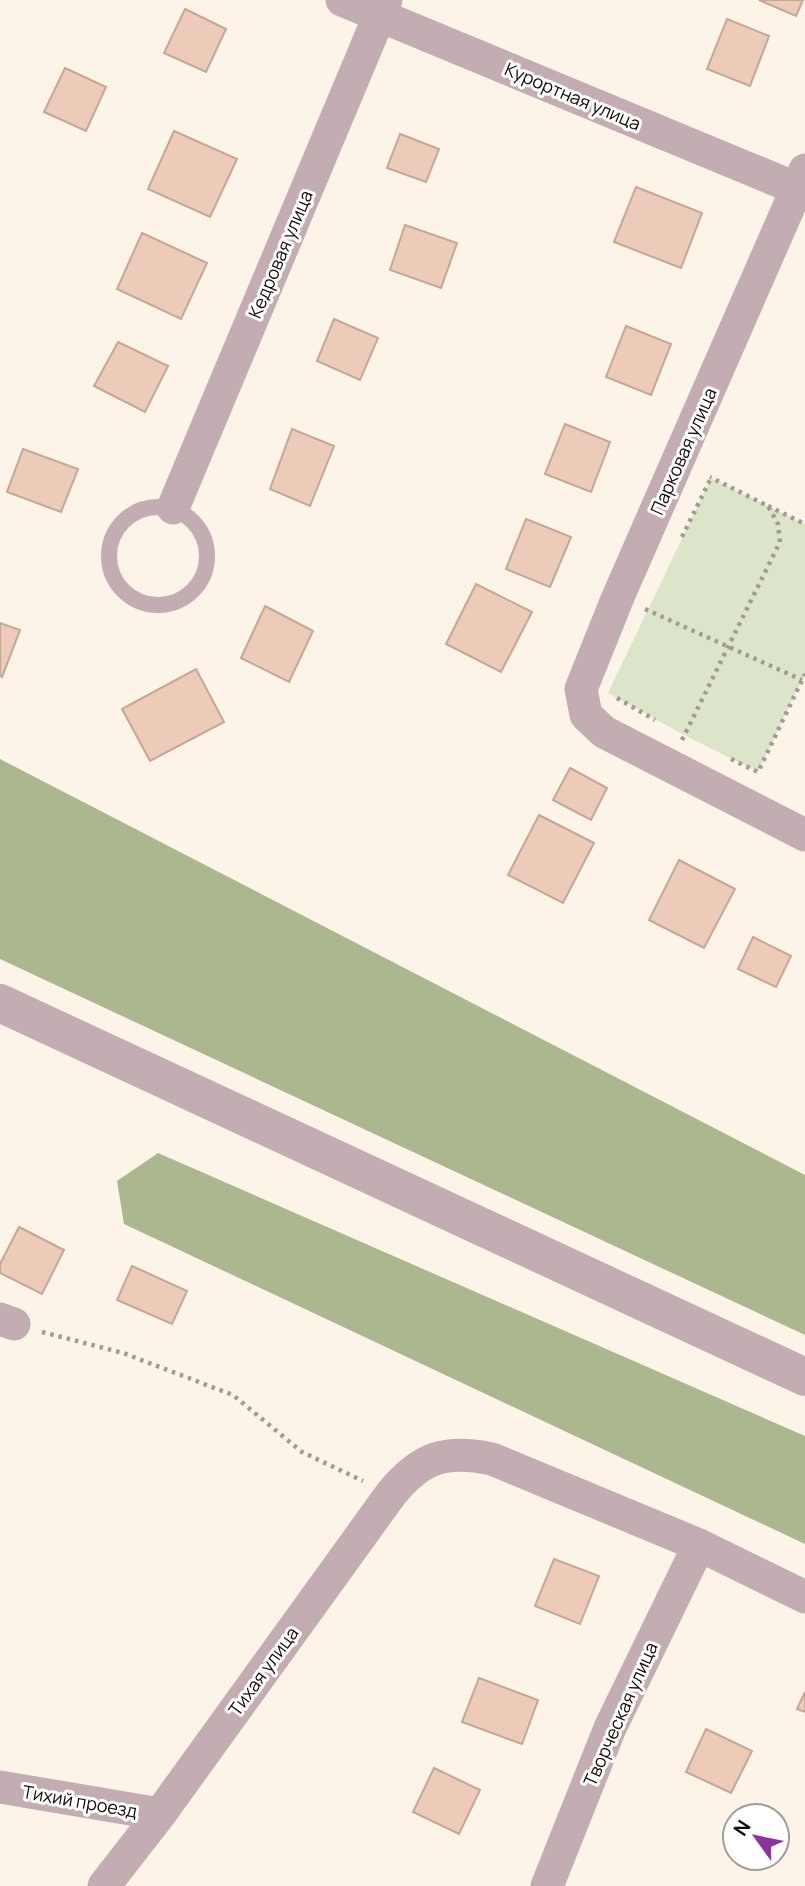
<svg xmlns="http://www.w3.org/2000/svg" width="805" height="1886" font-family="Manrope,sans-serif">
<rect width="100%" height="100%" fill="#fcf4e8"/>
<!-- green -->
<path fill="#dce5ca" d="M711,478L805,524V674L758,772L684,735L608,693Z"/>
<!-- forest -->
<path fill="#abb88f" d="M0,759L805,1175V1335L0,959Z
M158,1153L805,1436V1544L124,1224L117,1181Z"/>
<!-- building -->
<path fill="#eccbb9" stroke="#c6a694" stroke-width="2" d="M759,0H803L796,16Z
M185,9L226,29L206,72L164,53Z
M727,19L769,36L750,86L707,69Z
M65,68L106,87L86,131L44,112Z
M174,131L237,159L210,217L148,189Z
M400,134L439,149L426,182L387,168Z
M636,187L702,213L681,268L614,242Z
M405,225L457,243L441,288L390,270Z
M142,233L207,263L181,319L117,289Z
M334,319L378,338L360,380L317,361Z
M626,326L671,344L651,395L606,377Z
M118,342L168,366L145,412L94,386Z
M565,424L610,442L591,492L545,474Z
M292,429L334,446L310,506L270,489Z
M23,449L78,469L61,512L7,492Z
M526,519L571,537L550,587L506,569Z
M476,584L532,612L501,672L446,644Z
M265,606L313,631L289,682L241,658Z
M0,623L20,630L2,677L0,676Z
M196,669L224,722L150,761L122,709Z
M570,768L607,788L591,820L553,800Z
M539,815L594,843L563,903L508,875Z
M679,860L735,889L704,948L649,920Z
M753,937L791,956L776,987L738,969Z
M19,1227L64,1250L42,1294L0,1273V1264Z
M132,1266L187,1291L172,1324L117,1300Z
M554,1559L599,1576L580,1624L535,1606Z
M479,1678L538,1700L522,1744L462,1722Z
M805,1692V1712L797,1709Z
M706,1729L752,1751L731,1793L686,1772Z
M434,1768L480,1790L459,1834L413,1812Z"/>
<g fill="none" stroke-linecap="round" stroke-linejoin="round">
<!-- path -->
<path stroke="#a39b91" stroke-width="4.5" stroke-dasharray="3.5 5" stroke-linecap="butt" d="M768,506L805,524
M682,537L711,478
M645,609L802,680
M617,698L655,720
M682,740L780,542L778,524L768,506L710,477
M731,759L758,772L805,674
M42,1332L123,1353L233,1395L302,1452L363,1481"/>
<!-- service -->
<path stroke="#c3adb2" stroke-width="16" d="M109 556a49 49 0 1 1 98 0a49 49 0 1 1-98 0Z"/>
<!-- minor -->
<path stroke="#c3adb2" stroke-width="33" d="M342,0L805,192
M805,170L618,597L581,689L586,715L604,732L805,835
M173,508L386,0
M0,1319L14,1324
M0,1787L160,1814
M104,1886L160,1814L391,1494C421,1457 446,1449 492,1459L699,1545L805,1597
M547,1886L610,1728L699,1545"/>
<!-- tertiary -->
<path stroke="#c3adb2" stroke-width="38" d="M0,1003L805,1377"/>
</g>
<g text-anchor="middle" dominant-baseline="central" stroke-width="6" stroke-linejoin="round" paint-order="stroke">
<!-- street labels -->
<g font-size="18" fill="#110a03" stroke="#fff">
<text transform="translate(573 96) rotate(23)">Курортная улица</text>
<text transform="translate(280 254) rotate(-67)">Кедровая улица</text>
<text transform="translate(683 451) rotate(-66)">Парковая улица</text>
<text transform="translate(263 1671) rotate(-54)">Тихая улица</text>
<text transform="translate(620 1714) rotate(-66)">Творческая улица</text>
<text transform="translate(80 1801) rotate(10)">Тихий проезд</text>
</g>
</g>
<!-- north arrow -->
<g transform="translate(756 1837) rotate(303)"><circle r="33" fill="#ffffff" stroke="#a09d9a" stroke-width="2"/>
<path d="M0-5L12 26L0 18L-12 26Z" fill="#8c339f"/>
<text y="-10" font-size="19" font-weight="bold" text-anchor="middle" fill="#110a03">N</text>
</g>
</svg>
